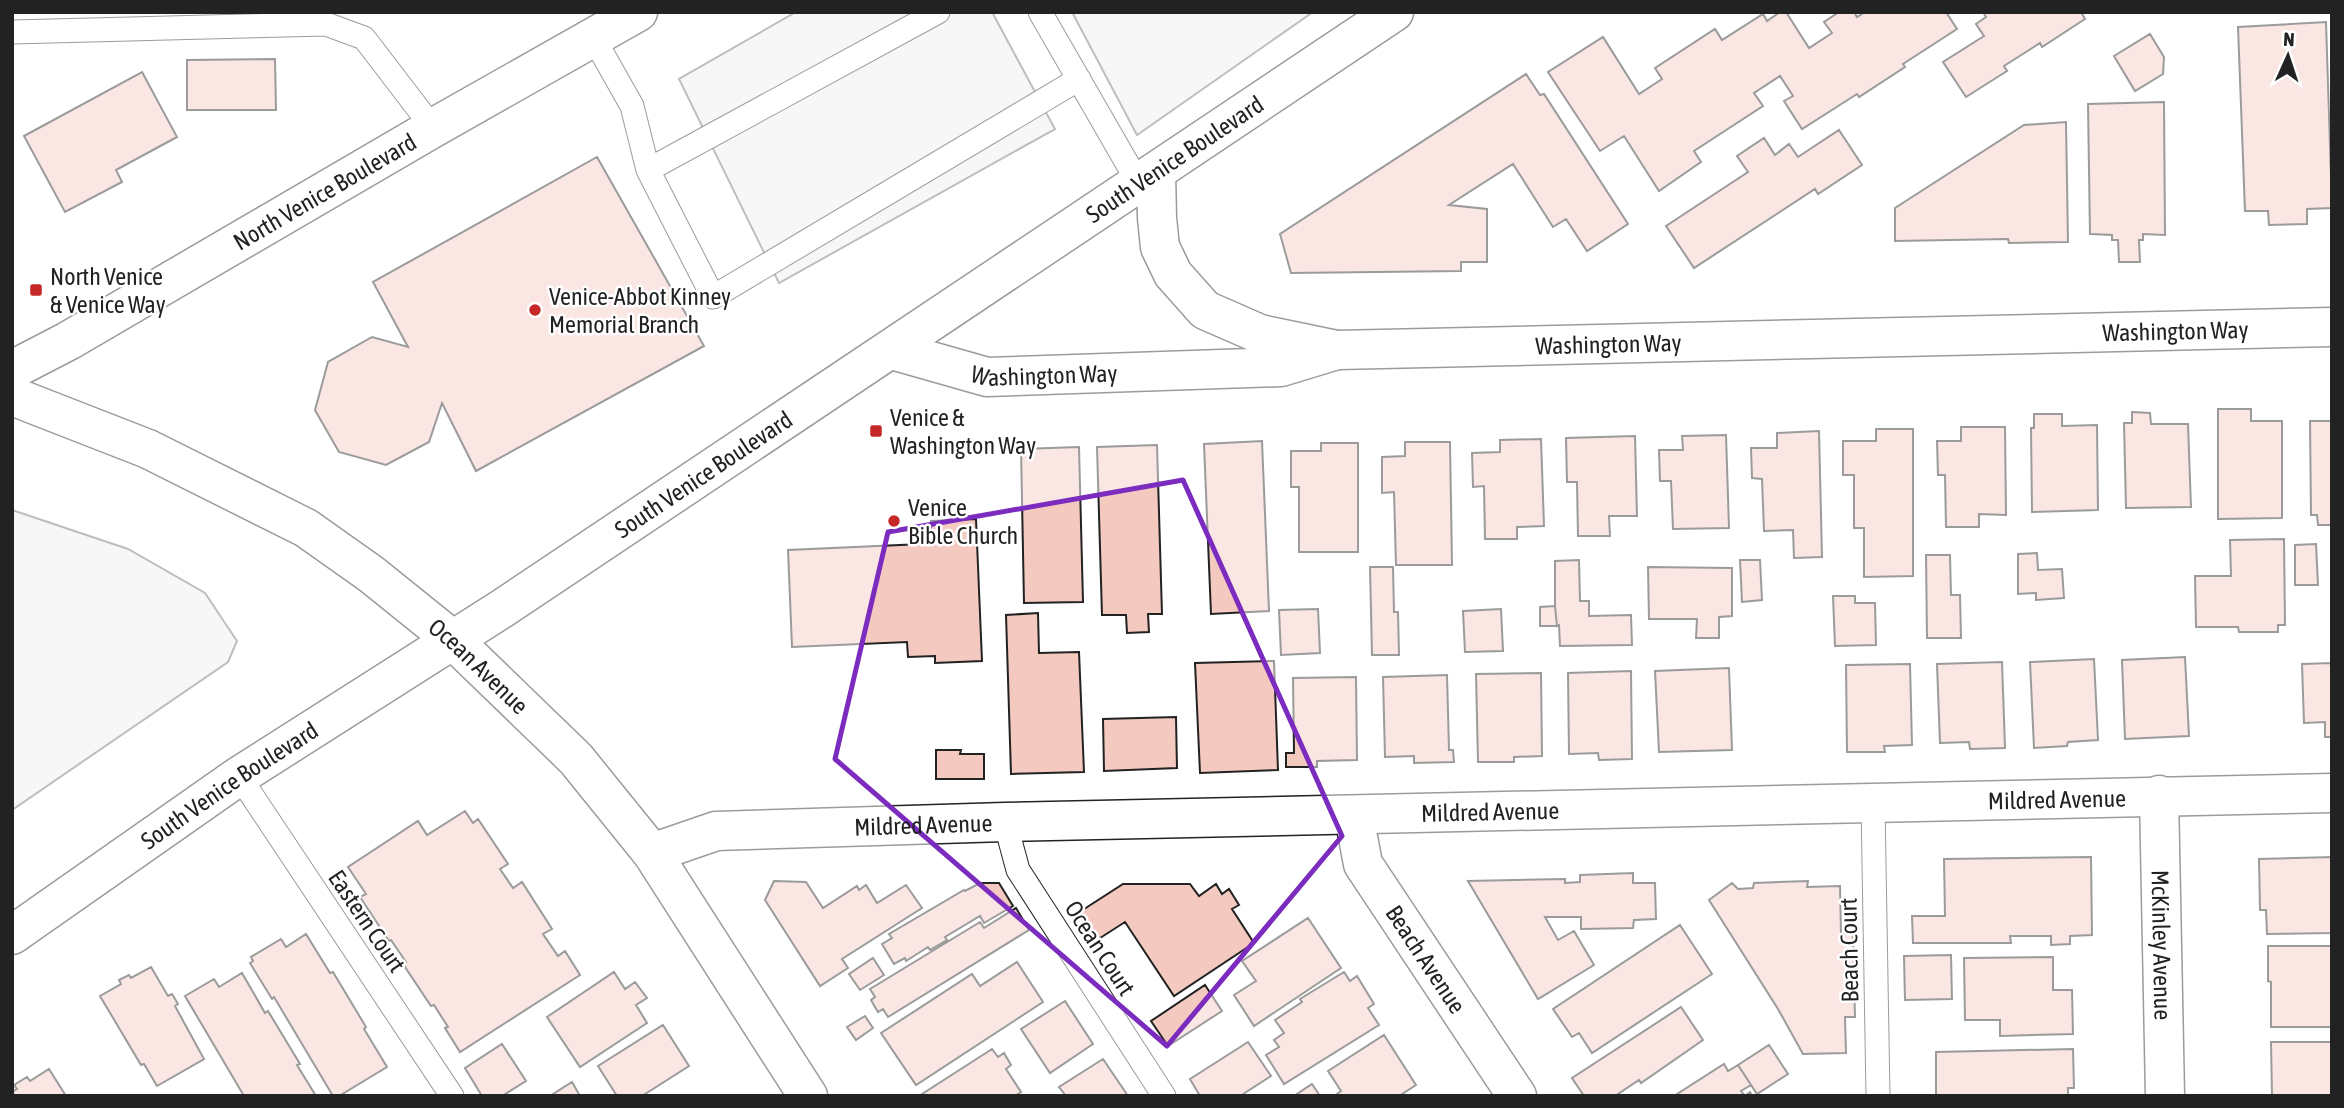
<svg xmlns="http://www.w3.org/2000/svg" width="2344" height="1108" font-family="'Asap Condensed',sans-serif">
<rect width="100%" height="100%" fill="#fff"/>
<!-- green -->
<path fill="#eee" stroke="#6f6f6f" stroke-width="2" d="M1072,12H1313L1137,135Z"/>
<!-- parking -->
<path fill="#ededed" stroke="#6f6f6f" stroke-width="2" d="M796,12H992L1055,129L779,283L679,79Z
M12,510L128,549L205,593L237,641L228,662L12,810Z"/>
<!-- building -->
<path fill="#f3c9c0" stroke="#222" stroke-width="2" d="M1780,12H1786L1809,48L1832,33L1824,22L1839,12H1854L1857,17L1865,12H1946L1957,29L1903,64L1905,67L1859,97L1857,94L1802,129L1784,101L1793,96L1780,76L1754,93L1763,106L1694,151L1701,162L1659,191L1624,136L1600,151L1548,72L1603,37L1639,94L1662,79L1655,68L1715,29L1722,40L1763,14L1767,21Z
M1983,12H2081L2085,19L2042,47L2040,43L2004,66L2007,71L1966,97L1943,62L1984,36L1976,24L1986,17Z
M2326,22L2332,208L2307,209V224L2269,225L2268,211H2245L2238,27Z
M2150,34L2164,57L2163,74L2135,91L2114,56Z
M275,59L276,110H187V60Z
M142,72L177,137L116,170L122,182L65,212L24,136Z
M1526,74L1540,95L1544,94L1628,224L1587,251L1566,219L1553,227L1513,164L1449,205L1487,209V262H1461V271L1291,273L1280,234Z
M2164,102L2165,235L2143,234V240H2139L2140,262H2119L2118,240H2112V235L2090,234L2088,104Z
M2066,122L2068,242L2009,243L2008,239L1895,241V208L2024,125Z
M1839,130L1862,165L1818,194L1815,189L1694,268L1666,226L1748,172L1737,156L1764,138L1775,155L1789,144L1798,157Z
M597,157L704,346L476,471L442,403L429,442L386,465L339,452L315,410L328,362L372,337L408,347L373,282Z
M2218,409H2251V421H2282V518L2218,519Z
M2132,412L2150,413L2151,424H2188L2191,507L2126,508L2124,423H2132Z
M2034,414H2062V426L2097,425L2098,510L2032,512L2031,428H2034Z
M2310,421H2332V525H2318L2317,515H2311Z
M1961,427H2005L2006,515L1979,514V527H1946L1945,475H1938L1937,441H1961Z
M1876,429H1913V576L1864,577V528H1854V475H1843V441H1876Z
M1819,431L1822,557L1794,558L1793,530L1764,531L1762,479L1752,478L1751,448H1777V433Z
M1726,435L1729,528L1673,529L1671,481H1660L1659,450H1683L1682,436Z
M1635,436L1637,516H1609L1610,536H1578L1577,482H1567L1566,438Z
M1541,439L1544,526L1517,527V539H1485L1484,486L1473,487L1472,453L1500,452V440Z
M1262,441L1269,611L1211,614L1204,444Z
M1405,442H1450L1452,565H1396L1394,492L1382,493V457L1405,456Z
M1321,443H1358V552H1299V487H1291V451H1321Z
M1157,445L1162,614H1148L1149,632L1127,633L1126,615H1102L1097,447Z
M1079,447L1083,602L1024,603L1021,449Z
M976,519L982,661L935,663V656L908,657L907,642L792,647L788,550L922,544L921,533L931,532V521Z
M2284,539L2285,625H2278V632H2239L2238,627H2196L2195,576H2231L2230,540Z
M2316,544L2318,585H2295V545Z
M2037,553L2038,570L2062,569L2064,598L2036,600V593L2018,594V554Z
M1926,555H1950L1951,595H1960L1961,638H1927Z
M1579,560L1580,601H1589V616L1631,615L1632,645L1560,646L1559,625L1557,626L1555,606V561Z
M1740,560H1760L1762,600L1742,602Z
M1370,567H1393L1394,612H1398L1399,655H1372Z
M1648,567L1732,568V616L1719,617V638H1696L1697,619H1649Z
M1833,596H1855V603H1875L1876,645L1835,646Z
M1555,606L1557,626H1540V607Z
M1318,609L1320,653L1281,655L1279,610Z
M1501,609L1503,651L1465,652L1463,611Z
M1038,613L1039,653L1079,652L1084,772L1011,774L1006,615Z
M2185,657L2189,736L2125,739L2122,660Z
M2094,659L2098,740L2068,742L2067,746L2034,748L2030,662Z
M1274,661L1278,770L1200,773L1195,663Z
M2002,662L2005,748L1970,749L1969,742L1940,743L1937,664Z
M2332,663V737H2325V722L2304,723L2302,664Z
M1910,664L1912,745L1884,746L1885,752H1847L1846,665Z
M1729,668L1732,750L1659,752L1655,671Z
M1631,671L1632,759L1599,760L1598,753L1569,754L1568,673Z
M1541,673L1542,756L1514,757V762H1478L1476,674Z
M1447,675L1449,750H1453L1454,762L1414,763V756L1385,757L1383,677Z
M1356,677L1357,760L1317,761V767H1286V753H1294L1293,678Z
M1176,717L1177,768L1104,771L1103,719Z
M936,750H961L960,754H984V779H936Z
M465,811L473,823L478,819L508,864L500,869L513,888L522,882L552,929L543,934L558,956L565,951L580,975L460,1052L445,1028L448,1027L434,1005L431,1006L403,964L406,962L391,940L389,941L360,897L366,894L348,867L418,821L427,835Z
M2091,857L2092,935L2070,936V944L2051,945V936H2010L2011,943H1913L1912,916H1945L1944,859Z
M2332,857V933L2267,934L2266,910H2260L2259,859Z
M1633,873V883H1655L1656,919L1634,920L1633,928L1581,929V917H1545L1558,940L1574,931L1594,965L1538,999L1468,881L1565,879V883L1580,882V875Z
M774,881L806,882L823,908L857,886L859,890L866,885L877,903L906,885L922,908L842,959L848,968L820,986L765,900Z
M1808,881L1807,887L1840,886L1841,934H1853L1855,1017H1845L1846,1053L1803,1054L1778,1009L1709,900L1732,883L1738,889L1753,888L1754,883Z
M980,883H999L1013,906L984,923L980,916L945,937L947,940L930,950L928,947L906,961L905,958L894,964L882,944L892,938L889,934L964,890L965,891Z
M1123,884H1190L1199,896L1216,884L1222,894L1229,889L1239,905L1232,909L1254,943L1174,996L1125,922L1097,940L1078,913Z
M1016,908L1029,930L888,1017L883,1009L878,1012L871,1000L875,997L870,989L980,922L984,928Z
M1308,918L1341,968L1254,1026L1234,995L1256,981L1242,961Z
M1680,925L1712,974L1592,1053L1579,1033L1572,1037L1553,1009Z
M306,934L330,973L333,972L366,1027L364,1029L387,1067L339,1096H333L274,997L272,999L250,963L253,961L251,957L281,939L286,947Z
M2268,946H2332V1027H2271V982L2268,981Z
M1951,955L1952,999L1905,1000L1904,956Z
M2053,957V990H2072L2073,1034L2000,1036V1020H1965L1964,958Z
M873,958L884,975L860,990L849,974Z
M1017,962L1043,1002L916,1085L881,1033L972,974L980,986Z
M151,967L168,996L172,994L178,1004L175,1006L204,1059L157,1086L144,1064L141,1065L100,996L121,984L119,980L129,975L131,978Z
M614,972L625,989L635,982L647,998L636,1005L647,1023L580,1067L547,1017Z
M1344,972L1350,981L1357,976L1374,1004L1368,1008L1379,1025L1284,1084L1266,1055L1279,1047L1274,1040L1284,1033L1275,1020L1302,1002L1300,999Z
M242,973L265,1013L268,1011L300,1064L297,1065L316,1096H244L185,996L214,979L219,987Z
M1205,985L1222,1011L1168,1046L1151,1021Z
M1065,1001L1093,1044L1050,1073L1021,1029Z
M1681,1007L1703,1040L1641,1083L1639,1080L1615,1096H1584L1572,1078Z
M865,1016L873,1028L856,1040L847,1027Z
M663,1025L689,1066L642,1096H617L598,1066Z
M1384,1035L1416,1085L1399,1096H1334L1341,1091L1328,1071Z
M1248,1042L1271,1076L1240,1096H1200L1190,1079Z
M2271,1042H2332V1096H2272Z
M502,1044L526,1081L502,1096H482L465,1068Z
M1769,1045L1788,1074L1757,1094L1738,1065Z
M992,1049L998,1057L1004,1053L1011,1065L1006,1069L1021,1092L1015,1096H919Z
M2073,1049L2074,1088H2068V1096H1936V1052Z
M1103,1059L1128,1096H1066L1059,1087Z
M1724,1064L1728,1071L1738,1065L1751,1085L1741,1091L1745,1096L1750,1092L1752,1096H1674Z
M49,1069L66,1096H12V1092L17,1089L14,1085L27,1077L30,1081Z
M572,1082L580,1096H550Z
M1312,1084L1320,1096H1294Z"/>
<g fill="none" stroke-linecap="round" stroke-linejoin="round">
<!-- lane casing -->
<g stroke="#222" stroke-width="25">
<path id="lane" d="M938,12L648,170L713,297L1079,79
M1040,12L1139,184
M12,32L326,24L364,38L433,128
M593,37L632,106L648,170
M239,776L452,1096
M1873,804L1878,1096
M1005,822L1018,870L1164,1096"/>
</g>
<!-- street casing -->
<g stroke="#222" stroke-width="41">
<g id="street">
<path id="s1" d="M892,350L987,377L1281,367L1337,350L2332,327"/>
<path id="s2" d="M2159,795L2165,1096"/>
<path id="s3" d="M1354,816L1363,864L1517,1096"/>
<path id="s4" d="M652,853L716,831L1005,822L2332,793"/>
</g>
</g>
<!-- secondary casing -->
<g stroke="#222" stroke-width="41">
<g id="secondary">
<path d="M1156,173L1157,218L1160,247L1173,274L1205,310L1260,334L1337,350"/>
<path id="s5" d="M12,370L68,341L433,128L638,12"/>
<path id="s6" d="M12,396L148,449L306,528L371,574L453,640L576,759L652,853L808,1096"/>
<path id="s7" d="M12,935L239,776L503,608L1394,12"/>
</g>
</g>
<!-- lane -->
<use href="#lane" stroke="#fff" stroke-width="23"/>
<!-- street -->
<use href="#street" stroke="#fff" stroke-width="38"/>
<!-- secondary -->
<use href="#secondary" stroke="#fff" stroke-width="38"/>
</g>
<!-- marked area -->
<path d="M0 0H2344V1108H0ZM1183,480L1342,836L1167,1046L835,759L888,532Z" fill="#fff" fill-opacity=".55" fill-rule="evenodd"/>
<path fill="none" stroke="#7b2cbf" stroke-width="5" stroke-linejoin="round" d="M1183,480L1342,836L1167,1046L835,759L888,532Z"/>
<!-- markers -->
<g fill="#c62828" stroke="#fff" stroke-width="2.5">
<rect x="29" y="283" width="14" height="14" rx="3.5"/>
<circle cx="535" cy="310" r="7"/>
<rect x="869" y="424" width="14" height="14" rx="3.5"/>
<circle cx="894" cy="521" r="7"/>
</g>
<g text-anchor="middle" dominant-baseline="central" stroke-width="5" stroke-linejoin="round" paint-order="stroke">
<!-- street labels -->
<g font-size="24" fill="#222" stroke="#fff">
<text stroke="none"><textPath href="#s7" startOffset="1398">South Venice Boulevard</textPath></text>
<text stroke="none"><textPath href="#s5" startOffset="360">North Venice Boulevard</textPath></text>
<text stroke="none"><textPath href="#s1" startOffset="1290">Washington Way</textPath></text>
<text stroke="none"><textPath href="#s1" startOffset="723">Washington Way</textPath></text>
<text stroke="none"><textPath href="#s1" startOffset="156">Washington Way</textPath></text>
<text stroke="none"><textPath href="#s7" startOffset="831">South Venice Boulevard</textPath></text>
<text stroke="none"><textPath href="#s6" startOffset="544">Ocean Avenue</textPath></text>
<text stroke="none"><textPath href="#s7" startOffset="264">South Venice Boulevard</textPath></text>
<text stroke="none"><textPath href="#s4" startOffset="1409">Mildred Avenue</textPath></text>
<text stroke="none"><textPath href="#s4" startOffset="842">Mildred Avenue</textPath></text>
<text stroke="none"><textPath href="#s4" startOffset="275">Mildred Avenue</textPath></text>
<text transform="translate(367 921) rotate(56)">Eastern Court</text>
<text stroke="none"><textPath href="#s2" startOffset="150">McKinley Avenue</textPath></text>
<text transform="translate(1100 948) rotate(57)">Ocean Court</text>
<text transform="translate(1849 950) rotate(-91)">Beach Court</text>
<text stroke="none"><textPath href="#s3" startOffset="163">Beach Avenue</textPath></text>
</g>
<!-- poi labels -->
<g font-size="24" fill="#222" stroke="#fff" text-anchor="start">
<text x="50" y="276">North Venice<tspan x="50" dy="28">&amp; Venice Way</tspan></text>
<text x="549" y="296">Venice-Abbot Kinney<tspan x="549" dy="28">Memorial Branch</tspan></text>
<text x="890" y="417">Venice &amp;<tspan x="890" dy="28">Washington Way</tspan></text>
<text x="908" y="507">Venice<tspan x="908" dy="28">Bible Church</tspan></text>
</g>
</g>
<!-- border -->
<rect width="2344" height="1108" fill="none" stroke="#222222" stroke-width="28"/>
<!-- north arrow -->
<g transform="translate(2288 56) rotate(3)" stroke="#ffffff" stroke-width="5" paint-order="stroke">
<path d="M0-5L12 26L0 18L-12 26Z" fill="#222222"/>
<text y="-10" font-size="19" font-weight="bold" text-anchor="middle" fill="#222222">N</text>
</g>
</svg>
